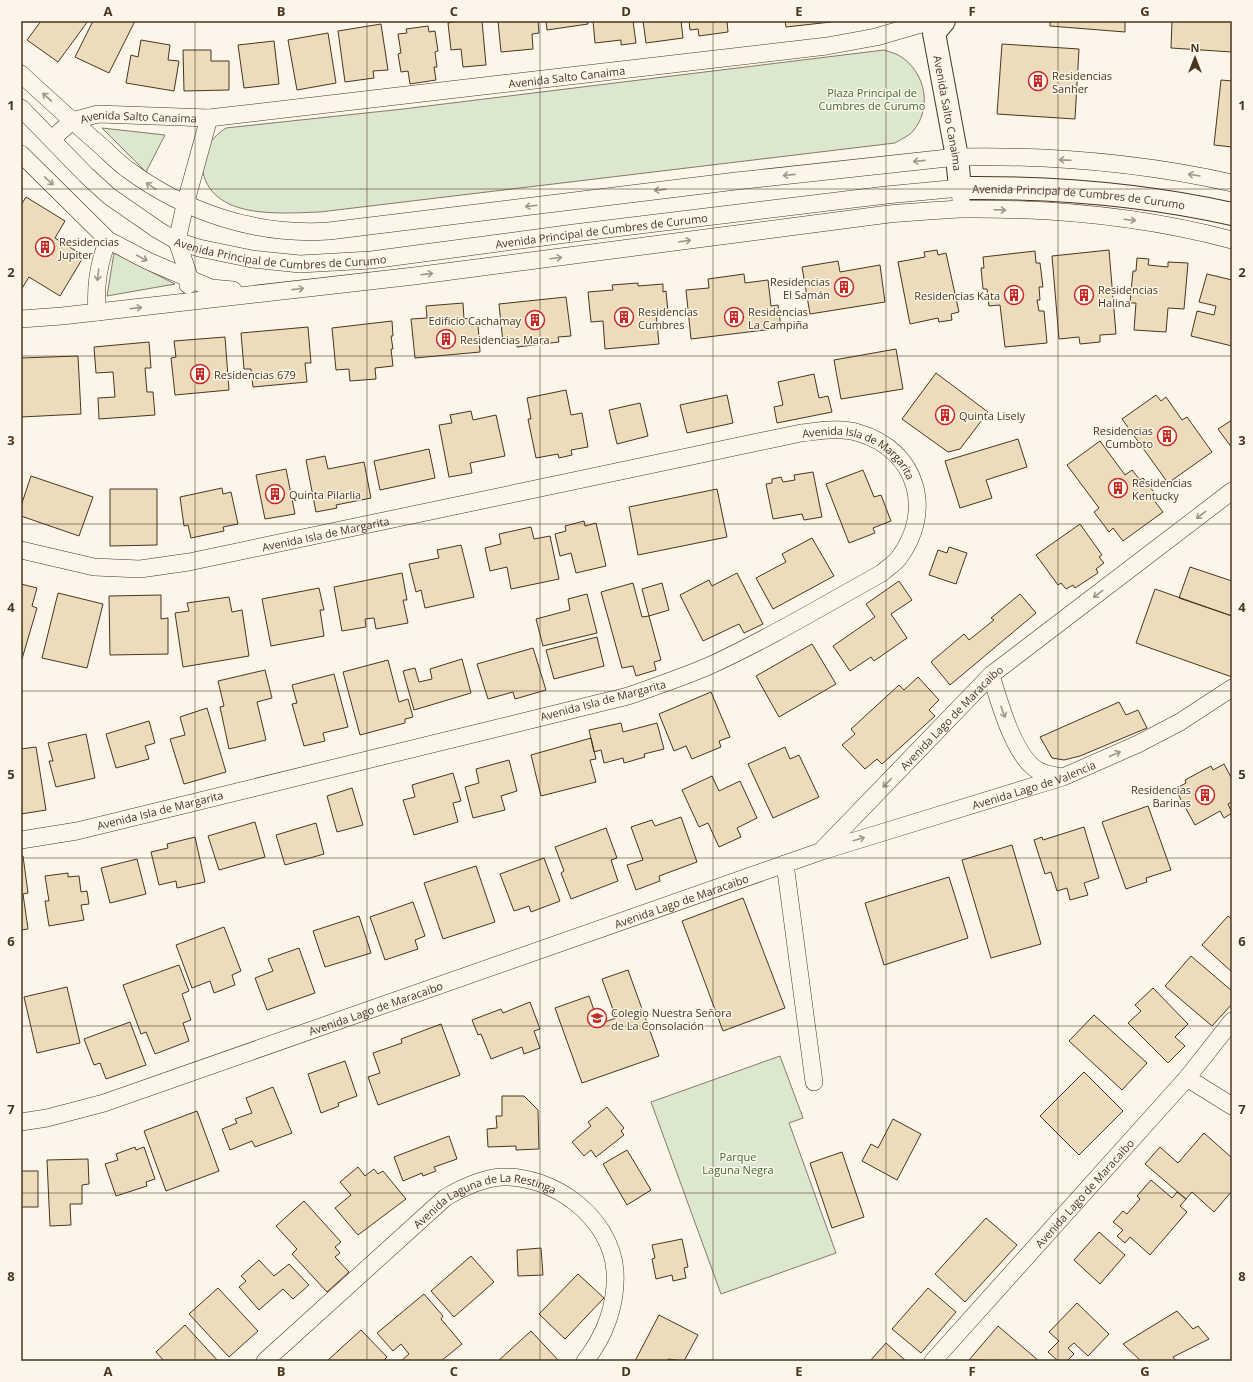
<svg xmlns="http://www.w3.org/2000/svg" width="1253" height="1382" font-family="'Open Sans',sans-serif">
<rect width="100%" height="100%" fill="#fbf6e9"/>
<!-- green -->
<path fill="#dce7d0" stroke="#887966" d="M884,50C890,52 898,54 903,58C926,75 932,109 913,131C909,136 901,139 895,143L320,212C281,213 209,221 202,167C200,150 213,137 226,128L403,109Z
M102,128L165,135L146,172Z
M114,253L175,284L107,296Z
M780,1056L803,1118L789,1123L836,1253L721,1294L651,1102Z"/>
<!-- building -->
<path fill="#ecdcbc" stroke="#4a3520" d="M41,21H88L58,62L27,40Z
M93,21H135L109,73L75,57Z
M453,21H482L486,65L463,67L461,49L451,50L448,23L453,22Z
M498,21H538L539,33L532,34L533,49L501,52Z
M546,21H587L588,24L547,30Z
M593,21H633L636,43L621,45V40L595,43Z
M643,21H681L683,38L646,43Z
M689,21H727L728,32L699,36L698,29L690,30Z
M785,21H831V22L786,27Z
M1050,21H1125V32L1050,26Z
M1172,21H1232V52L1171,48Z
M381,24L388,70L373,71L374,78L345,82L338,31Z
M428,26L429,32L435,31L438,51L435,52L437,67H434L436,80L410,84L408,71L401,72L398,54L401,53L398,34L407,33L406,29Z
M328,33L336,83L297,90L288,40Z
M141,40L170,45L168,60L179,61L174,91L126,83L131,55L138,57Z
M274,41L279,84L244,88L238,45Z
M1002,44L1079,49L1075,119L997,114Z
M183,50H211V61H229V90L184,91Z
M1221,80L1232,81V147L1214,145Z
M26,197L65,221L55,238L84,256L60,296L29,277L21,290V205Z
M937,250L938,255L946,253L959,312L951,314L952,320L939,322L938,318L910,324L898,262L925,257L924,252Z
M1109,250L1116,334L1100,335V342L1080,344L1079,337L1059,339L1052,256Z
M1035,251L1036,263H1040L1043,287H1039L1040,300H1037L1039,311H1044L1047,343L1005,347L1000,305L989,306L987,289H983L981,268H984L983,257Z
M1137,258L1149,259L1148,265L1168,267V262L1188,263L1184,309L1168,308L1166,332L1134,330L1136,303H1130L1133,271H1136Z
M838,261L840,272L880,265L885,302L810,314L802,267Z
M744,274L745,283L768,280L771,306L778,305L781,328L691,339L686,290L709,288L708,279Z
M1207,274L1232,280V346L1191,336L1197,311L1214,315L1216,306L1199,302Z
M638,283V286L663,284V292L666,291L668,312L656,313L659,344L605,349L603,321L591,322L588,292L613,290L612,285Z
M566,297L571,336L558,337L559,342L517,347V342L503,343L499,304Z
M463,303L464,319L470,318L471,326L478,325L480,352L415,358L411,319L427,318L426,306Z
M392,321L393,336H391L393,349H391L393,366L375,368L376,379L350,381L349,369L336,370L332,328Z
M308,327L311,363H305L307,382L253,387L251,369H244L241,333Z
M225,337L229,390L175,395L171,358L176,357L174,341Z
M149,342L151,368H145L147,392H153L155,415L99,419L98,398L115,397L113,372L96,373L94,347Z
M896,349L903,389L841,399L834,360Z
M78,356L81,414L21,417V358Z
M936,373L988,412L960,449L948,452L902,419Z
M814,374L819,398L828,396L832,412L777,423L774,407L783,405L778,382Z
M566,390L571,415L582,413L588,447L571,450L572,455L559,458L558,454L536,458L528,419H531L527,398Z
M727,395L733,423L687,433L680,405Z
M1156,395L1161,401L1166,397L1182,420L1187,417L1212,452L1168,483L1122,419Z
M640,403L648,436L617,444L609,410Z
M471,411L473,420L496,415L505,456L470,463L472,473L449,477L439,425L452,423L450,415Z
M1232,420V448L1218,429Z
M1018,439L1027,467L986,480L992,498L960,508L945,461Z
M1100,441L1125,475L1132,470L1140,480L1143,478L1157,496L1153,499L1163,512L1123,541L1113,528L1109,532L1094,512L1099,508L1067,465Z
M429,449L435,478L380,490L374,461Z
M325,456L328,469L364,462L371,498L336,505L337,508L316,512L306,460Z
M286,469L295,514L265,519L256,475Z
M863,470L874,497L881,495L891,521L873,528L875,533L849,543L826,484Z
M813,472L822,517L804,520L802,514L773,519L766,484L772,483V479L781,477L783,482L795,480L794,475Z
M31,476L93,497L79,536L21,516V506Z
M222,488L223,494L231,492L238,524L223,527L224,531L191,538L188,525L184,526L180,497Z
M110,489H157V545L110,546Z
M717,489L727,537L638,555L629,507Z
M584,521L585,526L596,523L606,566L576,573L571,553L560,556L555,534L566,531L565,526Z
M1080,524L1102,555L1099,557L1104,563L1096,569L1098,573L1075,588L1073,585L1066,589L1061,583L1058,585L1036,555Z
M531,527L534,539L550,536L559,579L511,589L507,567L490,571L485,548L501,544L499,534Z
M812,538L834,576L773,609L756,578L786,562L782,554Z
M461,545L474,597L425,608L421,590L416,592L409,564L439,558L437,550Z
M949,547L967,553L956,584L929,575L938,550L947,553Z
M1190,567L1232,581V616L1179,598Z
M402,573L407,600H403L408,623L376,629L374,618L365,619L366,627L342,631L334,587Z
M737,573L763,624L744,633L739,624L703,641L680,595L709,580L712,586Z
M899,581L912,600L891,614L907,638L874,661L871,657L850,671L833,646L875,617L866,604Z
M633,583L642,617L649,616L661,660L654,662L656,670L636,676L633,666L622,668L601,592Z
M662,583L669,610L649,616L642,589Z
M21,584L37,588L32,606L37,608L22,659Z
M319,588L324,610H320L324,636L271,646L262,599Z
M1155,589L1232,616V677L1136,643Z
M58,593L103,604L87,668L42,658Z
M587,594L597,633L543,646L536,619L570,610L568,599Z
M1020,594L1036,613L950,685L931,662L964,634L969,640L994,620L991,618Z
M161,595V619L168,618V654L110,655L109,596Z
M229,597L232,612L242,610L249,656L183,667L175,613L189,611L187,603Z
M597,637L604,666L554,679L546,650Z
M812,644L836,684L779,717L756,676Z
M533,648L546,690L515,699L513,692L488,699L477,664Z
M462,659L471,693L414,710L403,671L415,668L419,682L432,679L430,669Z
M388,660L399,702L408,699L413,717L405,719V723L360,735L343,672Z
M265,670L272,698L257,702L266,740L229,749L220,707L224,706L218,681Z
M334,674L348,727L323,733L325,741L304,746L292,704L297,703L292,685Z
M918,677L939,700L929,710L935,716L882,764L877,759L865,769L842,745L855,734L851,729L899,685L904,690Z
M711,692L730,737L719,741L721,747L692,759L686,746L674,751L659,714Z
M1119,702L1126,715L1138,710L1147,728L1080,756L1064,760L1052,758L1040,737Z
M207,708L226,772L184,784L170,739L185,735L180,717Z
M149,721L155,743L145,746L149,759L116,768L106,734Z
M621,723L623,732L657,723L664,749L644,754L645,757L624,763L623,758L604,763L601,750L594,752L589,730Z
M86,734L95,778L56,787L49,761H53L48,743Z
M591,738L596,759L590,760L596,782L541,796L531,755Z
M36,747L46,810L21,814V749Z
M785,747L790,759L799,755L819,797L773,818L748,764Z
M509,760L517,791L501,796L505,810L473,818L465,787L479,783L476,769Z
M1224,764L1232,779V802L1228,804L1232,813L1224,818L1220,811L1195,825L1175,789L1186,783L1185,780L1211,766L1213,770Z
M453,773L461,801L453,803L458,822L414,835L403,800L415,797L412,785Z
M712,776L719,791L740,781L757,818L737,828L741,837L719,847L708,823L699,827L682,790Z
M352,788L363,825L337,832L327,796Z
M1148,806L1171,870L1146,878L1147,882L1126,889L1102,822Z
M681,817L697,862L659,876L660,881L636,890L627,865L643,860L631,827L652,820L655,826Z
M255,822L265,857L219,870L208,836Z
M316,823L324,854L285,865L276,835Z
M1084,827L1099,878L1084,883L1088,895L1070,900L1067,888L1057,891L1051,872L1045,874L1034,840L1042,837L1043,840Z
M606,828L617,858L611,860L618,881L571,899L561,873L564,871L555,847Z
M195,837L205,882L177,888L176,881L159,885L151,852L168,848L167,844Z
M1012,845L1041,944L991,958L962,860Z
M23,856L28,893L23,894L28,929L21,930V857Z
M544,858L560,901L531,912L529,906L514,911L500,874Z
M137,859L146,894L110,903L101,868Z
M476,866L495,922L443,939L424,883Z
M68,873V877L79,876L81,892L87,891L89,904L81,905L84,920L49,926L45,901H49L45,876Z
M949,877L968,938L884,965L865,903Z
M743,898L785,1008L723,1031L682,921Z
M413,902L425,936L415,940L418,949L385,960L370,917Z
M359,916L371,953L325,967L313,931Z
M1228,916L1232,919V972L1202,945Z
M224,927L241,971L232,975L235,985L214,993L210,981L192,988L176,945Z
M299,948L315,993L267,1010L255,978L273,971L268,959Z
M1191,956L1232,991V1004L1212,1026L1165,986Z
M179,965L189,991L182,994L191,1020L183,1023L189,1041L155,1054L146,1032L141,1034L123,985Z
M628,970L659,1056L582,1083L555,1008L589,996L599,1024L616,1018L602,979Z
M67,987L80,1043L37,1053L24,997Z
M1153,988L1188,1024L1175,1037L1185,1046L1168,1063L1128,1023L1141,1011L1135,1005Z
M530,1002L540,1029L534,1031L540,1048L524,1054L522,1047L491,1059L481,1034L478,1035L472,1020L501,1009L503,1013Z
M1094,1015L1147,1063L1122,1090L1069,1041Z
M130,1022L146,1065L106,1079L100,1063L94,1065L84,1039Z
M441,1024L460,1075L378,1105L368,1077L380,1073L373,1053L402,1043L401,1039Z
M345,1061L357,1096L338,1103L339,1106L321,1113L308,1074Z
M1084,1072L1123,1111L1079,1155L1040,1116Z
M273,1087L292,1133L255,1147L252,1141L230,1150L222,1129L237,1123L235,1119L252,1113L246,1098Z
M502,1096H524L538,1110L539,1149L516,1150V1146L488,1147L487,1129L497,1128L496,1116H502Z
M607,1107L624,1128L621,1131L624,1135L596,1157L591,1150L584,1156L572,1142L591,1126L588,1122Z
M197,1111L219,1171L166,1191L144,1131Z
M893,1119L921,1134L897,1180L862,1161L871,1144L878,1148Z
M1204,1133L1232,1158V1191L1214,1212L1192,1192L1186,1199L1145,1164L1160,1147L1178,1163Z
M449,1136L457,1159L434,1167L436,1171L423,1176L422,1173L403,1181L394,1157Z
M135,1147L136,1150L144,1147L155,1179L146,1182L147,1186L116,1196L105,1164L118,1160L116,1154Z
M627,1150L651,1190L627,1205L603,1164Z
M842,1152L864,1217L832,1228L810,1163Z
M88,1159L89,1184L82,1185V1204H70L71,1225L50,1226L47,1160Z
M358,1167L365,1176L374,1169L378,1174L383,1171L406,1199L358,1235L335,1208L351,1195L340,1182Z
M21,1171H38V1207H21Z
M1151,1180L1172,1198L1177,1192L1186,1199L1180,1206L1187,1212L1150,1255L1130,1237L1125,1243L1117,1236L1123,1230L1113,1222L1123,1211L1127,1214L1140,1199L1137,1196Z
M304,1201L341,1242L335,1247L340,1253L335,1257L349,1272L327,1292L292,1254L297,1249L276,1226Z
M986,1218L1017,1245L965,1302L935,1274Z
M1099,1232L1125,1255L1100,1284L1074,1260Z
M682,1239L688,1267L684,1268L686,1278L673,1281L672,1275L656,1279L652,1259L655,1258L652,1245Z
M541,1248L543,1275L518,1276L517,1250Z
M471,1256L494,1282L454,1317L431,1291Z
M259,1260L274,1276L289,1264L309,1285L293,1299L283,1289L259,1310L239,1287L246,1281L241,1276Z
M578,1274L604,1298L565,1339L539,1314Z
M218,1288L258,1331L229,1357L189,1314Z
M928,1288L956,1312L921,1353L892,1329Z
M424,1294L443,1316L441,1319L462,1344L441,1361H401L409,1354L401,1344L393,1351L377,1333Z
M1077,1303L1109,1334L1088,1356L1074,1343L1068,1348L1074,1354L1067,1361H1058L1048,1352L1059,1341L1049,1332Z
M1177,1311L1193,1329L1198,1326L1209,1339L1173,1357L1176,1361H1141L1123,1344Z
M659,1315L698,1335L684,1361L668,1359V1361H635Z
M185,1325L218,1361H164L156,1352Z
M998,1326L1039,1361L969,1360Z
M361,1330L387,1357L383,1361H327Z
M531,1331L559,1361H498Z
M886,1343L906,1361H870Z"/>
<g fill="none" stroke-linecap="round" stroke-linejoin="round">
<!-- minor casing -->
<g stroke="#4a3520" stroke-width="18">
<g id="minor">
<path d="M21,74C47,98 73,122 100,145C109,153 117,162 127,169C185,212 256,236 329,231L736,181L957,157C1049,155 1142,163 1232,183"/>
<path id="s1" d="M21,108L86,175L109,196L158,230L177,241L199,248L252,259L300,264L371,260L574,233L886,195L960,188L961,201"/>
<path id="s2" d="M52,139L72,121L98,114L209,118L827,46L876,37L921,24"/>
<path d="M21,154L108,240L148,261L211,288L233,290"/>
<path d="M188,285L190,279L177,241L185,205L209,118"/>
<path d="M97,312C95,286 98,264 108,240"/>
<path d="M21,319L62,316L414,276L889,214C913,212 937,210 962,209C1052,208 1145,217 1232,240"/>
<path id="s3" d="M21,550L94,567L140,569L189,562L801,433C820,431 840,427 859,433C917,450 935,511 898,559C894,564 887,568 882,573C826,604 770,638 711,665C684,677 656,686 628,696L77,831L21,840"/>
<path d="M991,675C999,701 1012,749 1033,767C1041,774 1052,775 1062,777"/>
<path id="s4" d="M823,849L991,675L1232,491"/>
<path d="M785,864L814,1082"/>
<path d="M1187,1078L1232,1106"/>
<path id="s5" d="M21,1122L47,1118L104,1103L822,851L1063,777L1138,744L1180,722L1232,688"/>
<path id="s6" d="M265,1361L446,1197C462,1188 482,1178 502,1177C553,1175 611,1217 615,1271C617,1304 605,1336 585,1361"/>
<path id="s7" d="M933,1361L1187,1078L1232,1021"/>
</g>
</g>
<!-- secondary casing -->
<g stroke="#4a3520" stroke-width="24">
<g id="secondary">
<path id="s8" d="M944,21L934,33L957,157L960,188C1051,187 1143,194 1232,214"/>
</g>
</g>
<!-- minor -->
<use href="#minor" stroke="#fbf6e9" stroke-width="17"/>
<!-- secondary -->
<use href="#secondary" stroke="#fbf6e9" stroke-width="22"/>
</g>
<!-- one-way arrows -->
<defs><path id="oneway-shaft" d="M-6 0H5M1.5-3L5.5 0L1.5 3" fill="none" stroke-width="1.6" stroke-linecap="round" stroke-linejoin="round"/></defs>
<g stroke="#a29684">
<use href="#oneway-shaft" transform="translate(47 97) rotate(-137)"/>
<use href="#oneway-shaft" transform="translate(1065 160) rotate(-178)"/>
<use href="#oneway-shaft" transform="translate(919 161) rotate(174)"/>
<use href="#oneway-shaft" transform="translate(789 175) rotate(174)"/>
<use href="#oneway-shaft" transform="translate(1194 175) rotate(-171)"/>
<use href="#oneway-shaft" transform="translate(49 181) rotate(44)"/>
<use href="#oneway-shaft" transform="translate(151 186) rotate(-146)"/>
<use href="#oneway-shaft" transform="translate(660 190) rotate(173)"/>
<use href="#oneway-shaft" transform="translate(531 206) rotate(173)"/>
<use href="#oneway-shaft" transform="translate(1000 210) rotate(2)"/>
<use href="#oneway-shaft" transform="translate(1130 220) rotate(7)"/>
<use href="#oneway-shaft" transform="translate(685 241) rotate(-8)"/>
<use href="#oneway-shaft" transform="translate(142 258) rotate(28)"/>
<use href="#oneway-shaft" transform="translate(556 258) rotate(-7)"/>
<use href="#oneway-shaft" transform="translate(427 274) rotate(-7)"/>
<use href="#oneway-shaft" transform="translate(98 275) rotate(97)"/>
<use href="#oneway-shaft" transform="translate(298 289) rotate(-6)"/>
<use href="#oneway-shaft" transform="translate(136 308) rotate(-7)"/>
<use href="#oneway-shaft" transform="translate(1201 515) rotate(143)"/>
<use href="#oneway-shaft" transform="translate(1098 594) rotate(143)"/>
<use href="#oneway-shaft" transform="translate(1003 712) rotate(70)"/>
<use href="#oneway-shaft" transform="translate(1115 754) rotate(-24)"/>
<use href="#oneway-shaft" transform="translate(887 783) rotate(134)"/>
<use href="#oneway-shaft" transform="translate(859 839) rotate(-17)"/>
</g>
<!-- grid -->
<path fill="none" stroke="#4a3520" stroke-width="1" stroke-opacity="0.55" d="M195,21V1361M367,21V1361M540,21V1361M713,21V1361M886,21V1361M1058,21V1361M21,189H1232M21,356H1232M21,524H1232M21,691H1232M21,858H1232M21,1026H1232M21,1193H1232"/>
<!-- icons -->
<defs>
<g id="building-ring" transform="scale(1)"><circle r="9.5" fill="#fbf6e9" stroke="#c62828" stroke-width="1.5"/><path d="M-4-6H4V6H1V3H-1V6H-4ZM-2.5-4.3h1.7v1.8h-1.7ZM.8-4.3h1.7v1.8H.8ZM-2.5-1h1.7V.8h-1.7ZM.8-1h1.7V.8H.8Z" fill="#c62828"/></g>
<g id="school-ring" transform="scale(1)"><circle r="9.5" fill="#fbf6e9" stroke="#c62828" stroke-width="1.5"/><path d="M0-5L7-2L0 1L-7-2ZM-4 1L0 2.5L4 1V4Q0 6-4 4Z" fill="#c62828"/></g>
</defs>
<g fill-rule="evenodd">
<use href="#building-ring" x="1038" y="81"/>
<use href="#building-ring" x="45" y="247"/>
<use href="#building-ring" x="844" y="287"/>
<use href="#building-ring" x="1014" y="295"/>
<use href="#building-ring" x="1084" y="295"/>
<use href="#building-ring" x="624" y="317"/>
<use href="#building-ring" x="734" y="317"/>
<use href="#building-ring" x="535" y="320"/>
<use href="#building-ring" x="446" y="339"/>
<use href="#building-ring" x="200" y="374"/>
<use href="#building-ring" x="945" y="415"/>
<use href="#building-ring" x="1167" y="436"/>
<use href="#building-ring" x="1118" y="488"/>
<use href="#building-ring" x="275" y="494"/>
<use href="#building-ring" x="1205" y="795"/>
<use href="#school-ring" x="597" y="1018"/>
</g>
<g text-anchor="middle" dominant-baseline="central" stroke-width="3" stroke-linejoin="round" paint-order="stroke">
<!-- poi labels -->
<g font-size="11" fill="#4a3520" stroke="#fbf6e9" text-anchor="start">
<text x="1052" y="75">Residencias<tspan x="1052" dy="13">Sanher</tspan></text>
<text x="59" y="241">Residencias<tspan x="59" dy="13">Jupiter</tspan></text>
<text x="830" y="281" text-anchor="end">Residencias<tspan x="830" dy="13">El Samán</tspan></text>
<text x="1098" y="289">Residencias<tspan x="1098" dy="13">Halina</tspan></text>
<text x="1000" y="295" text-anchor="end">Residencias Kata</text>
<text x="638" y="311">Residencias<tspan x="638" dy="13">Cumbres</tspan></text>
<text x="748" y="311">Residencias<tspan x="748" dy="13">La Campiña</tspan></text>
<text x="521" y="320" text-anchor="end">Edificio Cachamay</text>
<text x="460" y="339">Residencias Mara</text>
<text x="214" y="374">Residencias 679</text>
<text x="959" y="415">Quinta Lisely</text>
<text x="1153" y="430" text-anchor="end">Residencias<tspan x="1153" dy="13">Cumboto</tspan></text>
<text x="1132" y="482">Residencias<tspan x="1132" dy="13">Kentucky</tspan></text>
<text x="289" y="494">Quinta Pilarlia</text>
<text x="1191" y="789" text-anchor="end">Residencias<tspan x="1191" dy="13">Barinas</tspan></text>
<text x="611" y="1012">Colegio Nuestra Señora<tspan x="611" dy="13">de La Consolación</tspan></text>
</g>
<!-- street labels -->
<g font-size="11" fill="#4a3520" stroke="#fbf6e9">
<text stroke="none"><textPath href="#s2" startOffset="525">Avenida Salto Canaima</textPath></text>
<text stroke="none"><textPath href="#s8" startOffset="97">Avenida Salto Canaima</textPath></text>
<text stroke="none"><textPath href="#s2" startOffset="94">Avenida Salto Canaima</textPath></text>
<text stroke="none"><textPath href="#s8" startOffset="292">Avenida Principal de Cumbres de Curumo</textPath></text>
<text stroke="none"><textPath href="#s1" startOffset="635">Avenida Principal de Cumbres de Curumo</textPath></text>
<text stroke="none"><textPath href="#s1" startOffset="311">Avenida Principal de Cumbres de Curumo</textPath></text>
<text stroke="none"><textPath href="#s3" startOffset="862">Avenida Isla de Margarita</textPath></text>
<text stroke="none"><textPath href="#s3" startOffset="310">Avenida Isla de Margarita</textPath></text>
<text transform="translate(603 700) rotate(-15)">Avenida Isla de Margarita</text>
<text stroke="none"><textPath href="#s4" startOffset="184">Avenida Lago de Maracaibo</textPath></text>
<text stroke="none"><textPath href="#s5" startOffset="1068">Avenida Lago de Valencia</textPath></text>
<text transform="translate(160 810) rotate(-14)">Avenida Isla de Margarita</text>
<text stroke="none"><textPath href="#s5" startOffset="697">Avenida Lago de Maracaibo</textPath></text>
<text stroke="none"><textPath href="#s5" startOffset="373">Avenida Lago de Maracaibo</textPath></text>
<text stroke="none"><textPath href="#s7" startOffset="226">Avenida Lago de Maracaibo</textPath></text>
<text stroke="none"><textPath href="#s6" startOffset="281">Avenida Laguna de La Restinga</textPath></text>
</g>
<!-- park labels -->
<g font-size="11" fill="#436837" stroke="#fbf6e9">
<text x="872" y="92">Plaza Principal de<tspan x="872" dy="13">Cumbres de Curumo</tspan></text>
<text x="738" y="1156">Parque<tspan x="738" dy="13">Laguna Negra</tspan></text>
</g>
</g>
<!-- border -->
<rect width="1253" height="1382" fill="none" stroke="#fbf6e9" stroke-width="44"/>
<!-- north arrow -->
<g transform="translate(1195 58)" stroke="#fbf6e9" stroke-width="3" paint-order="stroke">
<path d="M0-3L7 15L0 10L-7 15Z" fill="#4a3520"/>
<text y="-6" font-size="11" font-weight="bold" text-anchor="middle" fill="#4a3520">N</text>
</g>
<rect x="22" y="22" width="1209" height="1338" fill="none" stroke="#4a3520" stroke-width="1.5"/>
<g font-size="13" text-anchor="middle" font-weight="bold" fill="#4a3520">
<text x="108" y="16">A</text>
<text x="281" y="16">B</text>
<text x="454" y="16">C</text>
<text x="626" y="16">D</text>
<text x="799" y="16">E</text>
<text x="972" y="16">F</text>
<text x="1145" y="16">G</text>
<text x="11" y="110">1</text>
<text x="1242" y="110">1</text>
<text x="11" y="277">2</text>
<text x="1242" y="277">2</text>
<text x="11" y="445">3</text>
<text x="1242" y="445">3</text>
<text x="11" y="612">4</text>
<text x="1242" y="612">4</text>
<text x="11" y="779">5</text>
<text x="1242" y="779">5</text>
<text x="11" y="946">6</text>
<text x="1242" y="946">6</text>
<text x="11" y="1114">7</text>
<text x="1242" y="1114">7</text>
<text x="11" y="1281">8</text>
<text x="1242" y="1281">8</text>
<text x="108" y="1376">A</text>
<text x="281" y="1376">B</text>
<text x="454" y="1376">C</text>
<text x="626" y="1376">D</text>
<text x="799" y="1376">E</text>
<text x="972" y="1376">F</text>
<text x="1145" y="1376">G</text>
</g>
</svg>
